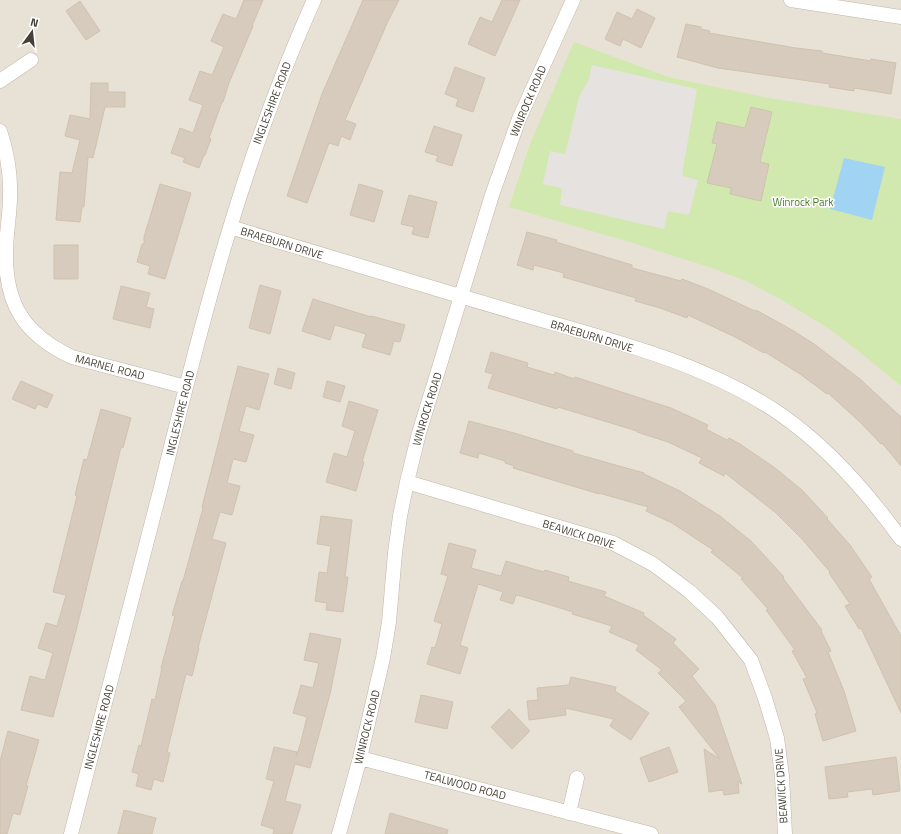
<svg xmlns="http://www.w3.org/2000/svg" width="901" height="834" font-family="'Titillium Web',sans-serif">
<rect width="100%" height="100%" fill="#f4efe7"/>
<!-- residential -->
<path fill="#e8e1d5" d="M0,0H901V834H0Z"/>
<!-- green -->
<path fill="#d1e9ae" d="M574,42L668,77L769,98L901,119V386L861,353L831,330L782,300L746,281L712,268L633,243L509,207L530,144Z"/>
<!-- parking -->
<path fill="#e5e2df" d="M592,65L697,89L682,174L683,176L698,180L689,215L668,211L664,229L560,205L562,188L543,184L550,151L565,154L579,97L589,79Z"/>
<!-- water -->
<path fill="#a1d4f2" d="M844,158L885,167L872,220L830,209Z"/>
<!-- building -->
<path fill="#d6cbbc" stroke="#d1c2af" d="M244,0H263L252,26H253L229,83L223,102H222L209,138L211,139L205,155H204L199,168L183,162L185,158L171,153L180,128L193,133L203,105L189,100L200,71L212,75L224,47L211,41L223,14L236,19Z
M363,0H399L388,21L345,120L356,124L350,140L341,136L338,146L329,143L307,203L287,196L322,94Z
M502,0H520L495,56L468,44L480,17L492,22Z
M80,1L100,31L86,40L66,11Z
M637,9L655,18L641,48L623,39L620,46L605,39L617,12L632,19Z
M686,24L701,27V29L710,31L709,33L796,48L822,51V53L871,61V59L896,63L891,94L854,88V91L829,87L830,84L718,68L677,57Z
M455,67L485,78L473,112L456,106L458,99L445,94Z
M91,83H108V92H125V107H105L93,158L88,157L84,207H82L80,222L56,220L60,172L72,173L80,140L65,136L70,115L90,119Z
M751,107L772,112L760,162L769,164L761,201L730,194L731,188L707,183L717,144L712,143L717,122L745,128Z
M434,126L462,135L452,166L436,161L438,156L425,152Z
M160,184L191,193L165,279L148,274L150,266L137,262L142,244H144V237Z
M359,184L383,191L374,222L350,215Z
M409,195L437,202L428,238L412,234L414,227L401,224Z
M527,232L557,240L556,242L632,265V268L681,281L682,279L708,289L755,311L756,310L792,330L814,344L860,379L901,417V466L882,443L881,444L860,422L828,393L827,394L800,374L765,352L764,353L735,337L688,315L687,318L660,308L635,301L636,298L563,277L564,273L534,265L533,270L517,265Z
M54,245H78V279H54Z
M260,285L281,291L270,334L249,328Z
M121,286L150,293L146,307L154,309L150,328L113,319Z
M313,299L371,317V316L405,325L400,342L394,341L390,355L362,347L366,334L335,325L330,340L302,331Z
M491,352L528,363L527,367L554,375L555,372L574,379L575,377L671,408L708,425L706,429L727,440L729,438L740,444L775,468L802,490L828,518L827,519L850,545L872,577L869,579L901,636V713L861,628L859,629L845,606L850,604L829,573L830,572L802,539L775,512L725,473L724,476L699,463L702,458L668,442L637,432V431L558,407L557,409L488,388L493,374L485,372Z
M238,366L269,374L259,410L246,406L239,431L254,435L246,462L233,459L227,483L240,486L232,515L220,512L212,539L226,543L198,648H199L192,676L186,674L167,752L170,753L163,782L154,779L151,790L136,786L139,774L132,772L139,745L141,746L152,699L155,700L162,668H161L175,616L172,615L182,581H183L203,508L202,507Z
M278,368L295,373L291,389L274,384Z
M21,381L53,395L47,408L38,404L35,409L12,399Z
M327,381L345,386L340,402L323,397Z
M349,401L378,410L362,462H364L356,491L326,482L334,453L347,457L355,431L342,426Z
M101,409L131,418L123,448L121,447L76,631L53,717L21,710L30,676L45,680L53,653L38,648L46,623L57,626L66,595L53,592L77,496L75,495L84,459L87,460Z
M469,421L514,433L573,451V453L644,473V474L680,491L720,516L752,542L784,577L783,578L822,630L821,631L831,651L828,652L844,691L856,731L823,741L815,714L817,713L803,679L807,678L792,651L795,650L766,610L768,609L741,579L743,578L711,552L713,550L672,523L646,511L648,507L599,493V494L513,468L514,466L505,463V461L479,453L478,458L460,453Z
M321,516L352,520L345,577H348L343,612L326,610L327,603L315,601L319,572L327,573L331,546L317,544Z
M449,543L476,550L471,568L501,576L506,561L544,572L545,570L569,577L568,581L606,592L604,596L644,613L643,615L676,639L673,643L699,669L692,676L715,705L742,784H741L738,781L739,793L724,795L723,790L709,792L704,749L720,759L679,707L686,701L658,673L662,670L636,650L639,645L609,632L612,626L572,614L573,612L521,596L516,595L513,604L500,600L503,592L478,584L460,645L468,648L460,674L427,664L432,647L435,648L442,624L434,621L448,576L441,574Z
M310,633L341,639L330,694L310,768L295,764L285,801L301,805L292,834H273L274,829L261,825L274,781L266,779L274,747L297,752L296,757L300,745L307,717L293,713L301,685L313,688L319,663L304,660Z
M571,677L616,687L615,691L649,713L631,740L610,726L614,719L565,708L566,715L529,720L527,701L538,700L537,688L569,685Z
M421,695L453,702L447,729L415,722Z
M509,709L530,731L512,749L491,727Z
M8,731L39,740L26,786H28L20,815L13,813L7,834H0V761Z
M669,747L678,772L649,782L640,758Z
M896,757L900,791L873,795L872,789L847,792L848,797L829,799L825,767Z
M124,810L156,818L152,834H118Z
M390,813L448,830L447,834H385Z"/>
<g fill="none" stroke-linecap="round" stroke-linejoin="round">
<!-- minor casing -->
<g stroke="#c0b7a9" stroke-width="15">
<path id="minor" d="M791,0L901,17
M0,81L31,60
M0,131C7,152 11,174 10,197C10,215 6,233 6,252C5,305 25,335 72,357L186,387
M230,227C324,255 419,284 514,312C602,338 703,361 780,414C828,447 867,492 901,539
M407,482L613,543L653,564L689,591L717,617L751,660L765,698L777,738L782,776L785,834
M360,758L651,834
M569,813L577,778
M71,834C101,720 131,606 160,491C201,324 243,157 314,0
M339,834L360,758L383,658L389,622L395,553L400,516L407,482L419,433L492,195L519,119L573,0"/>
</g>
<!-- minor -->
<use href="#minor" stroke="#fff" stroke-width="14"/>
</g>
<g text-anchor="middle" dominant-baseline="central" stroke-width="3" stroke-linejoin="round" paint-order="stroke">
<!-- street labels -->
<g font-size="11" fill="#474036" stroke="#fff">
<text transform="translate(528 101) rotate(-67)">WINROCK ROAD</text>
<text transform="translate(272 103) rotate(-69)">INGLESHIRE ROAD</text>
<text transform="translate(282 243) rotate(17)">BRAEBURN DRIVE</text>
<text transform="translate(592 336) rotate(17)">BRAEBURN DRIVE</text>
<text transform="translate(110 367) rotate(15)">MARNEL ROAD</text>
<text transform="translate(427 409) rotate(-73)">WINROCK ROAD</text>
<text transform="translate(180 413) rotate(-76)">INGLESHIRE ROAD</text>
<text transform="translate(579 534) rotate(17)">BEAWICK DRIVE</text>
<text transform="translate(99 727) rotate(-75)">INGLESHIRE ROAD</text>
<text transform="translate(367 727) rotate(-76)">WINROCK ROAD</text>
<text transform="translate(465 785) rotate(15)">TEALWOOD ROAD</text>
<text transform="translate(781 786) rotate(-94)">BEAWICK DRIVE</text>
</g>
<!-- park labels -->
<g font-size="11" fill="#4a7b27" stroke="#fff">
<text x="803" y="202">Winrock Park</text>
</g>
</g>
<!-- north arrow -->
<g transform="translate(32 32) rotate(15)" stroke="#ffffff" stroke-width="3" paint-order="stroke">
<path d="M0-3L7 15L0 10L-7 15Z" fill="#474036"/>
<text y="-6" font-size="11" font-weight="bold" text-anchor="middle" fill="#474036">N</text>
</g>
</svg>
